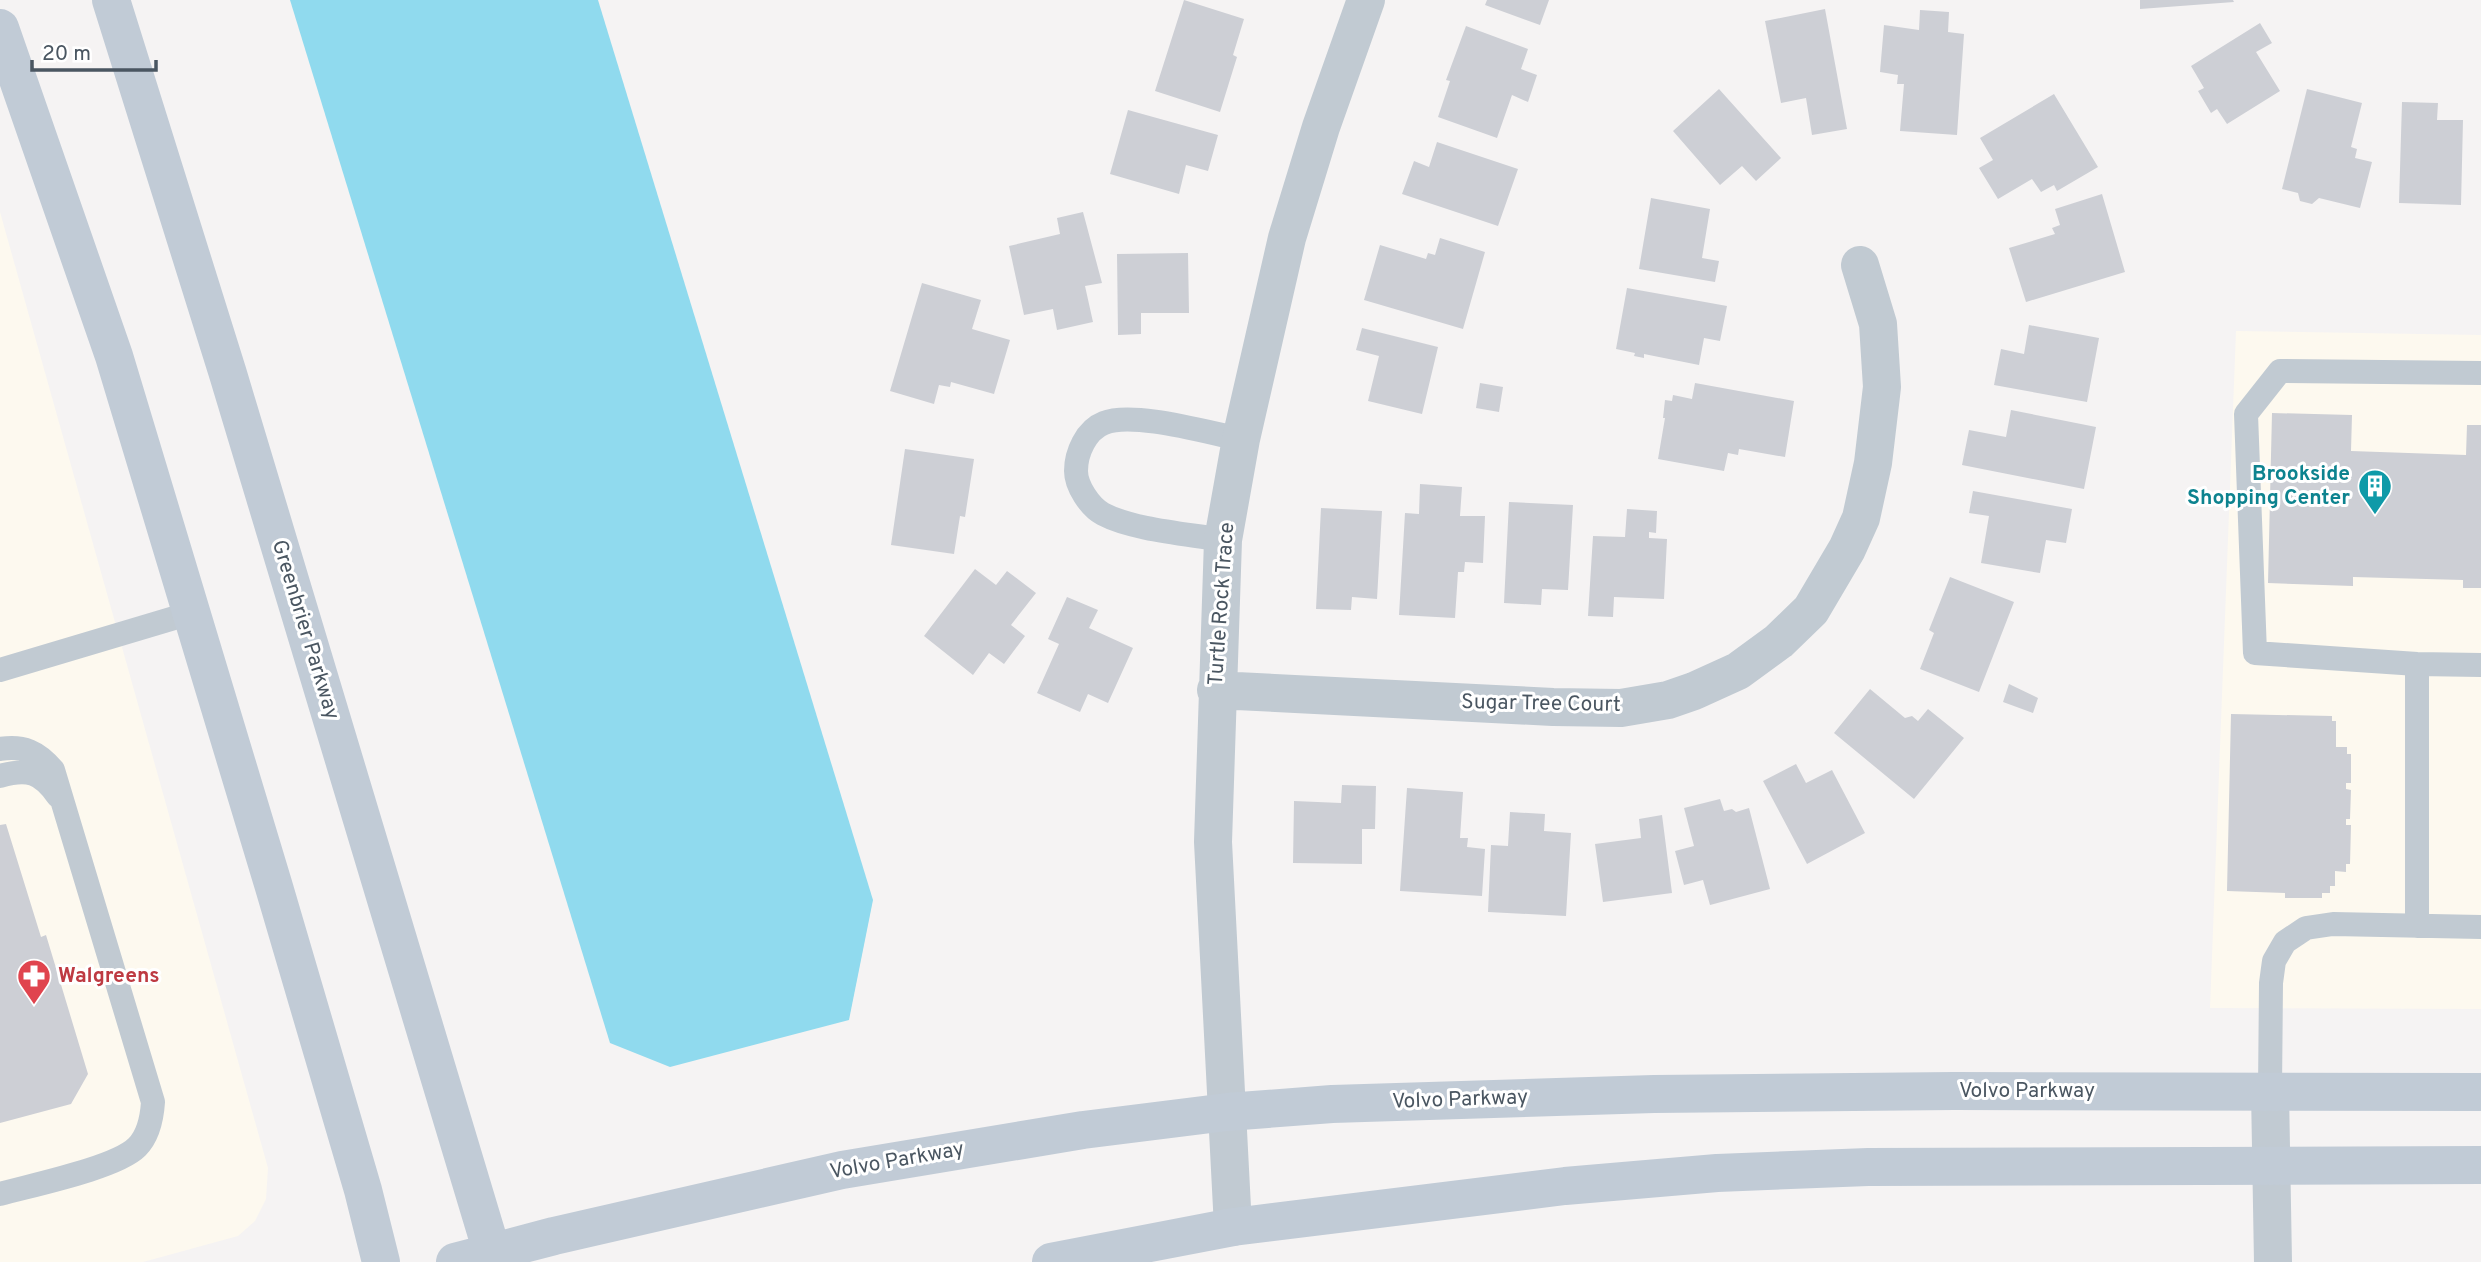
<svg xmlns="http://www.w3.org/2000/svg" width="2481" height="1262" font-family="Overpass,sans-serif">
<rect width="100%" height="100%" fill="#f5f3f3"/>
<!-- commercial -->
<path fill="#fdf9ef" d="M0,212L268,1168L266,1199L255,1221L238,1236L143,1262H0Z
M2236,331L2481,335V1009L2210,1008Z"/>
<!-- water -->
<path fill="#90daee" d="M290,0H598L873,900L849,1020L670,1067L610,1043Z"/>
<!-- building -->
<path fill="#cdcfd5" d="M1184,0L1244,19L1233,55L1237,57L1220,112L1155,91Z
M1487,0H1549L1540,25L1485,5Z
M2140,0H2233L2234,2L2140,9Z
M1825,9L1847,129L1812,135L1806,98L1781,103L1765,21Z
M1920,10L1949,12L1948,32L1964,34L1957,135L1900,131L1904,84H1897L1898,75L1880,72L1884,25L1919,30Z
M2260,23L2272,43L2256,52L2280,91L2227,124L2217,109L2211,113L2198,91L2204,88L2191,66Z
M1466,26L1528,49L1521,69L1537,75L1528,102L1512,95L1497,138L1438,117L1450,81L1446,80Z
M1719,89L1781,158L1756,181L1742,166L1720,185L1673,131Z
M2307,89L2362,103L2351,147L2357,149L2355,158L2372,162L2360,208L2319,198L2312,204L2300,201L2298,193L2282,189Z
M2054,94L2098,167L2057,191L2054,185L2041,192L2032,179L1998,199L1979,168L1993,160L1980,138Z
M2402,102L2438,103L2437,120H2463L2461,205L2399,203Z
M1128,110L1218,135L1208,171L1186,165L1179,194L1110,174Z
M1437,142L1518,169L1498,226L1402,194L1414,161L1429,167Z
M2102,194L2125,272L2026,302L2009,248L2055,234L2052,228L2060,225L2055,209Z
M1651,198L1710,209L1702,258L1719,261L1715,282L1639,269Z
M1083,212L1102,283L1085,286L1093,322L1057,330L1053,309L1024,315L1009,246L1060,234L1057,218Z
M1440,238L1485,252L1463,329L1364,300L1380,245L1426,259L1428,253L1435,255Z
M1188,253L1189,313H1141V334L1118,335L1117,254Z
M922,283L981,300L972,329L1010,340L994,394L951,382L950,387L939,385L934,404L890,391Z
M1627,288L1727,306L1720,341L1704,338L1699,365L1644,354V358L1634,356L1635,353L1616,349Z
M2029,325L2099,338L2087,402L1994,385L2001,349L2024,354Z
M1362,328L1438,347L1422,414L1368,401L1379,356L1356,350Z
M1480,383L1503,387L1499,412L1476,408Z
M1695,383L1794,401L1785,457L1739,449L1738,455L1728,453L1724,471L1658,459L1665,418H1663L1665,400L1672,401L1673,395L1692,399Z
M2011,410L2096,427L2084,489L1962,465L1969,430L2006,437Z
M2272,413L2352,415L2351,451L2466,455L2467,425H2481V588H2463V580L2353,577V586L2268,583Z
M905,449L974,459L965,517L960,516L954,554L891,545Z
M1420,484L1462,487L1460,516H1485L1483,563L1465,562L1464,572H1458L1455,618L1399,615L1405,513L1419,514Z
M1973,491L2072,509L2066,543L2046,540L2040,573L1981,563L1989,516L1969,513Z
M1509,502L1573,505L1568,590L1542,589L1541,605L1504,603Z
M1321,508L1382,511L1377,599L1352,597L1351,610L1316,609Z
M1627,509L1657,511L1656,533L1649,532V538L1667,539L1664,599L1614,597L1613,617L1588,616L1593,536L1625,537Z
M975,569L996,585L1007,571L1036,593L1011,625L1025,636L1004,664L989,653L973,675L924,636Z
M1950,577L2014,602L1979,692L1920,669L1934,633L1929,630Z
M1067,597L1098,610L1089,628L1133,648L1108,703L1088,694L1080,712L1037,693L1059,644L1048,639Z
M2009,684L2038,698L2033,713L2003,702Z
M1870,689L1905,718L1912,716L1918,721L1928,709L1964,738L1914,799L1834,733Z
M2231,714L2332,716V721H2336V747H2347V754H2351V783H2346V789L2351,790L2350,819H2346V825H2351L2350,864H2346V872L2335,871V886H2330V893H2322V898H2285V893L2227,891Z
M1796,764L1806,783L1832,770L1865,833L1807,864L1763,781Z
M1342,785L1376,786L1375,829H1362V864L1293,863L1294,801L1341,803Z
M1407,788L1463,792L1460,838H1468L1467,847L1485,849L1482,896L1400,891Z
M1720,799L1724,811L1732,809L1736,812L1749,808L1770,889L1710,905L1703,880L1684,885L1675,851L1694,846L1684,808Z
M1510,812L1545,814L1544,831L1571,833L1566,916L1488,912L1491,845L1508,846Z
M1662,815L1672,893L1603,902L1595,844L1641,838L1639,819Z
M6,824L41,937L46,935L88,1074L71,1104L0,1123V825Z"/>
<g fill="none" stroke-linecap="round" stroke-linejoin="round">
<!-- service -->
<path stroke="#c1cad2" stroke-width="24" d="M2481,373L2280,371L2246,414L2255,653L2417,664L2481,665
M1223,540C1189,534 1133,530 1103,514C1090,507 1076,486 1076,471C1076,453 1086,430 1104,423C1133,411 1209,433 1241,439
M0,670L191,613
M0,749C23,745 38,752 53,770L153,1102C152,1117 148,1136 137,1147C116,1168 32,1185 0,1194
M0,776C28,768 41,772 58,796
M2417,926V664
M2270,1091L2271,983L2274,961L2285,942L2306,928L2333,924L2481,927"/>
<!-- minor -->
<path stroke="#c1cad2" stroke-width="38" d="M1216,690L1553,707L1621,708L1668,700L1694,691L1738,671L1779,641L1811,610L1847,549L1861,518L1873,463L1882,387L1878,324L1860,265
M2270,1091L2273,1262
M1233,1227L1213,842L1223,540L1241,439L1287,238L1321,127L1366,0"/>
<!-- secondary -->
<path stroke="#c1cbd6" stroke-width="38" d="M111,0L228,374L495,1262
M0,28L114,356L274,887L363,1190L381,1262
M455,1262L554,1236L842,1170L1083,1130L1227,1112L1332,1104L1654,1094L1954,1091L2481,1092
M1051,1262L1233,1227L1565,1186L1717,1173L1868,1167L2481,1165"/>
</g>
<!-- icons -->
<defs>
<g id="building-pin" transform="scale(1.75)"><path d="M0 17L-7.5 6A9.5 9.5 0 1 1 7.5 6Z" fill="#0f9aa8" stroke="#fff"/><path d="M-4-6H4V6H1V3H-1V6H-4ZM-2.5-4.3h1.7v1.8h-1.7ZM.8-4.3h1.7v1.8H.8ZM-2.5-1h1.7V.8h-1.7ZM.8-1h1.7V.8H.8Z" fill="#fff"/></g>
<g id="pharmacy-pin" transform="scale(1.75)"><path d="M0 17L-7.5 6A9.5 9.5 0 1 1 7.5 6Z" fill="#e0444e" stroke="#fff"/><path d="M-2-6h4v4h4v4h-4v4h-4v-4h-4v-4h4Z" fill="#fff"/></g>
</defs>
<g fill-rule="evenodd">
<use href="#building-pin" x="2375" y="486"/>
<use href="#pharmacy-pin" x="34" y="976"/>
</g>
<g text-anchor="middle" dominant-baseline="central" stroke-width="6" stroke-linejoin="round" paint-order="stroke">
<!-- culture labels -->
<g font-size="21" font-weight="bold" fill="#0d838f" stroke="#fff" text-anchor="end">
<text x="2350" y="474">Brookside<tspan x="2350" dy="24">Shopping Center</tspan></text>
</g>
<!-- street labels -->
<g font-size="21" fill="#4a5661" stroke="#fff">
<text transform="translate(1222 604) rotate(-86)">Turtle Rock Trace</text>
<text transform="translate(305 630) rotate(73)">Greenbrier Parkway</text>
<text transform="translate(1541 704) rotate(1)">Sugar Tree Court</text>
<text x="2027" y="1091">Volvo Parkway</text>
<text transform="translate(1460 1100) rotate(-2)">Volvo Parkway</text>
<text transform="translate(897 1161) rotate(-10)">Volvo Parkway</text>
</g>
<!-- health labels -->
<g font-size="21" font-weight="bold" fill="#be3a42" stroke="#fff" text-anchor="start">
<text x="58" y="976">Walgreens</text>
</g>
</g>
<!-- scale -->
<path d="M32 60v10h124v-10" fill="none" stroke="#4a5661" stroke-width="3.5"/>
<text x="42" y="60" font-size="21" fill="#4a5661" stroke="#ffffff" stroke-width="5" paint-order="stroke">20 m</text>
</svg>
